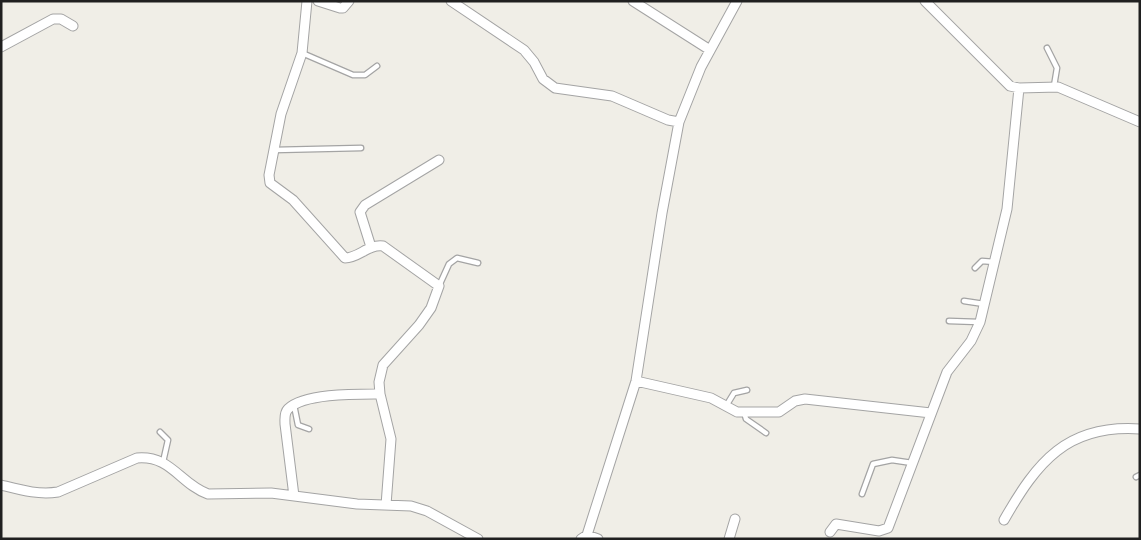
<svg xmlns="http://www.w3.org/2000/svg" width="1141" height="540" font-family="'PT Sans',sans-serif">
<rect width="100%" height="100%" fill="#f0eee7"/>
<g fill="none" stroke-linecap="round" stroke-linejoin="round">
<!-- service casing -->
<g stroke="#a4a4a4" stroke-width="7">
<path id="service" d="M1047,48L1057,68L1054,86
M302,53L353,75H365L377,66
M274,150L361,148
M975,268L982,261L995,262
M439,286L449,264L457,258L478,263
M964,301L984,304
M949,321L979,322
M294,405L298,425L309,429
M726,406L734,393L747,390
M744,412L746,419L766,433
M160,432L168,440L163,462
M1136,477L1140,475
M862,494L873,464L892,460L912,463"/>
</g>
<!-- minor casing -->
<g stroke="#a4a4a4" stroke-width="11">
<path id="minor" d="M307,1L302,53L281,114L269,175L270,183L293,200L345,258C359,258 368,244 383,246L439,286L431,308L419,325L383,365L379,382L380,394L391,439L386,505
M318,1L340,8H343L349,1
M451,1L524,50L534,62L543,79L555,88L612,96L668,120L679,122L701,67L737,1
M633,1L710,50
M925,1L1010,86L1019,88L1058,87L1140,122
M1,47L53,19H61L73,26
M371,247L360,212L365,205L439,160
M636,381L711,398L737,412H779L795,401L805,399L931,413
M1,485C21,490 38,495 58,492L137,458C171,455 180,484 208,494L271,493L357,504L411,506L427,511L478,539
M294,496L285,424C285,419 284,413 288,409C304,393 358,394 380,394
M1004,520C1037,462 1067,424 1140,429
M830,532L836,524L879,531L888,528L947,372L971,341L980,322L1007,209L1019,88
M587,535L636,381L662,213L679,122
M581,539L587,535L598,539
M729,539L735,519"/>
</g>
<!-- service -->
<use href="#service" stroke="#fff" stroke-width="4.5"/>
<!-- minor -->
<use href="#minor" stroke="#fff" stroke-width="9"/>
</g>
<!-- border -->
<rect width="1141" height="540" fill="none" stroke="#202020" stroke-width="5"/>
</svg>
